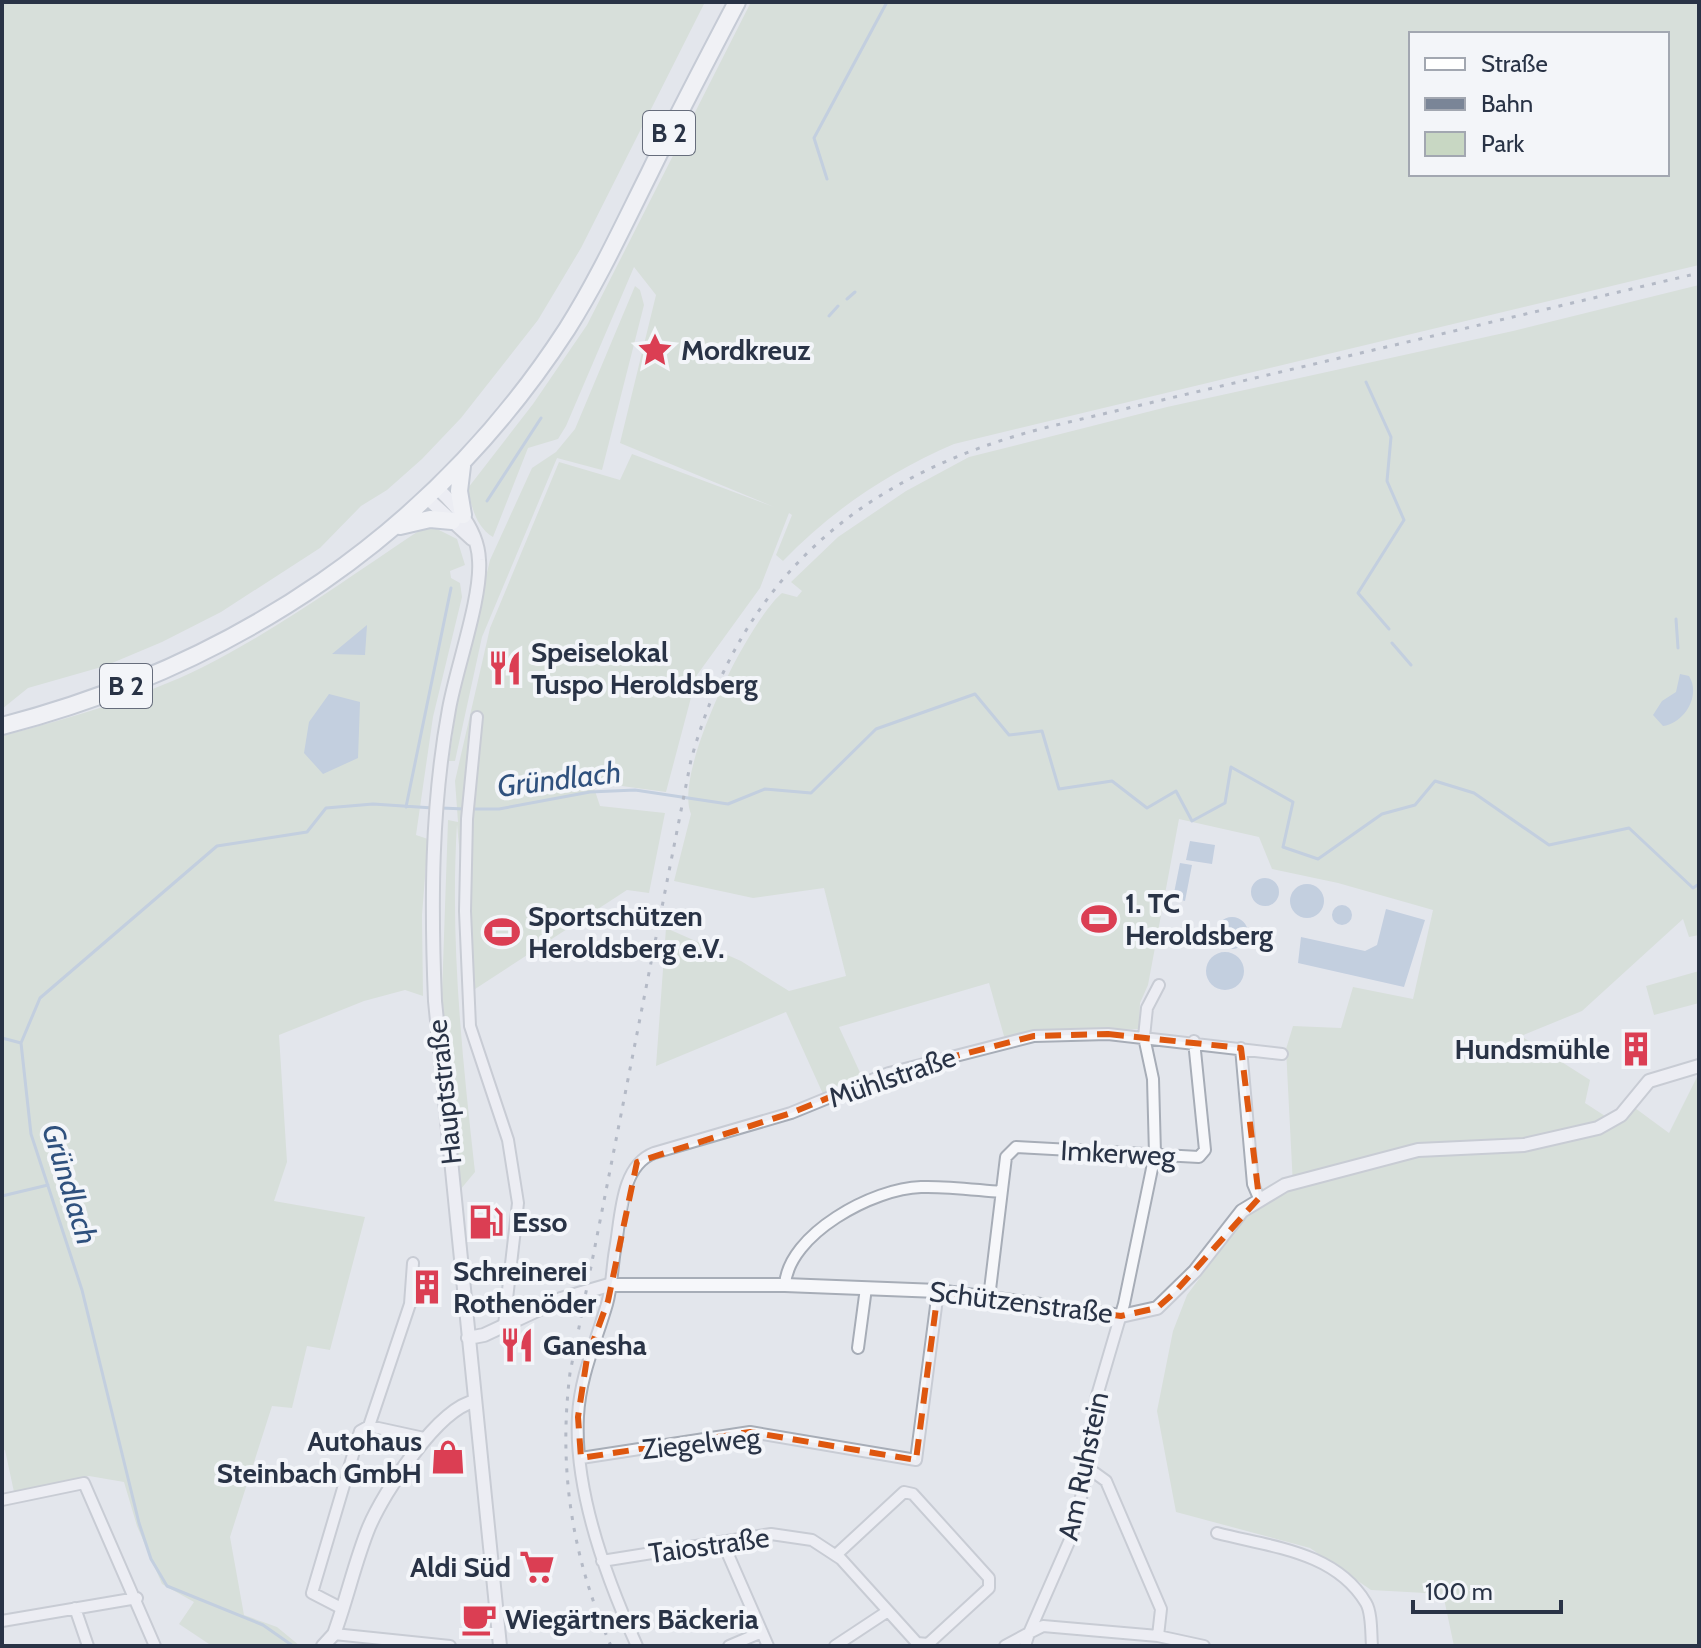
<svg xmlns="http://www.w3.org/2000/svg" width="1701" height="1648" font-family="Cabin,sans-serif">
<rect width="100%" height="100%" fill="#e3e6ec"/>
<!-- green -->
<path fill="#c8d7c3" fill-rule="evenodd" d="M2,2H705L581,248L538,320L461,418L422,459L387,490L361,506L320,548L221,612L162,642L105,666L28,688L2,709Z
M751,2H1699V265L954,444C889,472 832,510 783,561L776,555L792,515L789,513L760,588L697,675L666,792L592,782L600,806L665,813L649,893L627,890L472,991L457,824C450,942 462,1055 475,1172L460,1190L442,994L448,820L458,822L455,781L490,628L559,462L620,480L632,454L774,507L620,443L656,295L634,267L566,426L558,439L528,448L493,537C476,527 471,506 468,488L533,404L587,325ZM1411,34H1667V174H1411Z
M1699,285V935L1689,937L1683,919L1582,1011L1521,1036L1590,1080L1585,1103L1619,1125L1635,1108L1669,1133L1699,1073V1646H1454L1443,1594L1371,1590L1310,1548L1176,1512L1157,1411L1173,1331L1187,1295L1255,1204L1293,1186L1286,1049L1293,1026L1341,1028L1353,987L1413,999L1433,910L1338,883L1272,869L1259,837L1179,819L1148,985L1140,1003L1139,1029L1004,1036L989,983L839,1027L863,1079L823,1094L786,1012L656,1066L666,928L741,961L789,991L846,976L824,888L753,898L674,881L691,814C673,772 748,622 782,593L797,597L802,591L791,582L838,537L906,491L969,457L1167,407L1513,331Z
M635,286L640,290L644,305L602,470L557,458L482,637L455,761H449L459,689L490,560L532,468L556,452L575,429Z
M435,528L457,539L465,565L450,571L451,578L460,583L462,597L433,717L416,835L428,839L422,915L423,996L405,990L364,1001L279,1035L287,1162L274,1201L365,1217L330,1350L307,1346L292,1408L272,1406L230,1537L244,1615L277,1627L300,1646H212L179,1624L194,1602L162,1584L137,1526L124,1482L89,1476L14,1492L5,1450L2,1451V736C70,718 140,698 203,667C280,628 349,577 420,530Z
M1699,971V1003L1654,1015L1646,986Z"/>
<!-- water -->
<path fill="#9bb3cf" d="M367,625L365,655L332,654Z
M1680,674L1689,676C1701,695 1685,723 1663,726L1653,715L1662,701L1676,692Z
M329,694L360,702L358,758L323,774L304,753L309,722Z
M1190,841L1215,845L1212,864L1186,860Z
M1180,863L1192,865L1185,901L1173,898Z
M1251 892a14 14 0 1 1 28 0a14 14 0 1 1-28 0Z
M1290 901a17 17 0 1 1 34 0a17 17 0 1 1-34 0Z
M1332 915a10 10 0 1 1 20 0a10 10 0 1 1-20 0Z
M1386,909L1425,920L1404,987L1298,963L1301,937L1365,951L1377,945Z
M1216 933a16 16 0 1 1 32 0a16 16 0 1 1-32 0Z
M1206 971a19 19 0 1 1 38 0a19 19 0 1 1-38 0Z"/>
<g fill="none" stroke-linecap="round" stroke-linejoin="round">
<!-- stream -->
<path stroke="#9bb3cf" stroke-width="3" d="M827,179L814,138L887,2
M847,299L855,292
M829,316L838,306
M1366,382L1391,437L1387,481L1404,520L1358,593L1389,629
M487,501L541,418
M1676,619L1678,648
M1392,643L1411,665
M406,807L451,588
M441,808L465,809
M473,809H499L590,792L635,790L728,804L765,789L811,793L876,729L975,694L1009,735L1042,731L1059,789L1112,781L1147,808L1176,791L1192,821L1225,803L1231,767L1293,802L1283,847L1318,859L1382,814L1415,805L1435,781L1474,793L1549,845L1629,828L1693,888L1699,884
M2,1038L21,1043
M2,1196L48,1185
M293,1646L263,1625L167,1586L151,1559L139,1523L82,1290L31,1134L21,1043L40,998L217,846L307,832L326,808L373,804L433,808"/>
<!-- minor casing -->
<g stroke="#a7adb7" stroke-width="14">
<path id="minor" d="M477,717L467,819L465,911L470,1026L508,1140L518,1203L504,1325
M1241,1048L1253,1184L1259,1198
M785,1285C788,1234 874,1188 921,1187C947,1186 975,1190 1001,1192
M989,1298L1006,1157L1016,1147L1199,1157L1205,1150L1194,1041
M858,1348L866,1288
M369,1426L424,1438
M581,1458L750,1432L916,1460L938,1291
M1088,1468L1106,1481L1161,1609L1158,1636
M2,1500L84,1483L155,1646
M1217,1533C1270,1547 1335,1551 1366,1603C1372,1613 1371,1634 1372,1646
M723,1543L768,1646
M602,1561L771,1534L812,1540L841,1559L917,1643L928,1644L989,1588V1578L913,1494L904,1492L837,1554
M75,1608L88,1646
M343,1609L312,1593L360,1431L369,1426L410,1304L413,1263
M2,1621L137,1598
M334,1634L450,1646
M637,1646C607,1580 574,1490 578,1416C580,1376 596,1342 607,1304C612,1287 612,1267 615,1250C621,1218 620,1166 654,1153L791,1113L889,1073L1034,1036L1108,1034L1282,1054
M729,1646L762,1632
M835,1646L888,1611
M1005,1646L1029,1633L1072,1535L1088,1468L1096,1399L1124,1304L1155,1154L1153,1079L1144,1037L1147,1008L1159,985
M1025,1646L1029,1633L1043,1626L1158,1636L1204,1646"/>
</g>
<!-- tertiary casing -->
<g stroke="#a7adb7" stroke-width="16">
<path id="tertiary" d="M437,488C457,506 478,531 479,560C482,597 456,669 449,709C431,806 431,904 435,1001L500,1646
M427,498L472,539
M468,1338L484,1335L561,1299L609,1285H785L938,1291L1121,1316L1157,1308L1195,1271L1242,1211L1285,1185L1418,1150L1524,1145L1598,1128L1621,1115L1649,1081L1699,1066
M323,1646L334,1634C347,1599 355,1561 369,1527C384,1492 437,1409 475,1401"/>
</g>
<!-- primary casing -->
<g stroke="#a1aab9" stroke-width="20">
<path id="primary" d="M462,466L459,491L463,515
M400,526L430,519L452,521
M2,726C236,665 434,534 567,329C598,280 623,226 649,174C677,116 707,59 737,2"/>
</g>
<!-- minor -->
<use href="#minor" stroke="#f6f7fa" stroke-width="10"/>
<!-- tertiary -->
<use href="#tertiary" stroke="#f6f7fa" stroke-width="12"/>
<!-- primary -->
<use href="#primary" stroke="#fff" stroke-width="16"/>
<!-- rail -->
<path stroke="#7a8597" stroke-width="3" stroke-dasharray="4 8" stroke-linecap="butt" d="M611,1646C572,1558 558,1469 570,1373L691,760C743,573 864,474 1048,427L1699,273"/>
</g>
<!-- marked area -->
<path d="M0 0H1701V1648H0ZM1108,1034L1241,1048L1259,1198L1175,1292L1157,1308L1121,1316L938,1291L916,1460L750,1432L581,1458L578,1417L587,1358L608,1301L637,1162L791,1113L889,1073L1034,1036Z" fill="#e3e6ec" fill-opacity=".55" fill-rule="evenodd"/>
<path fill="none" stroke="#de570f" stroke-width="6" stroke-dasharray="16 10" stroke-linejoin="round" d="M1108,1034L1241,1048L1259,1198L1175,1292L1157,1308L1121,1316L938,1291L916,1460L750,1432L581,1458L578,1417L587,1358L608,1301L637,1162L791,1113L889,1073L1034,1036Z"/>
<!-- icons -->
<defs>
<g id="sight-bare" transform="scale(2.76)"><path d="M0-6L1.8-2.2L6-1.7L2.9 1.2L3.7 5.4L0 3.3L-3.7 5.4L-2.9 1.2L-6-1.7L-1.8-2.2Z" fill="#db3e53" stroke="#f3f5f9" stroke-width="2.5" paint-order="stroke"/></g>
<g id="restaurant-bare" transform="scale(2.76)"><path d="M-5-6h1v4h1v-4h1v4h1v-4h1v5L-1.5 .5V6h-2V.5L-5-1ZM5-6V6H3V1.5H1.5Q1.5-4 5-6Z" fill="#db3e53" stroke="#f3f5f9" stroke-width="2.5" paint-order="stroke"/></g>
<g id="stadium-bare" transform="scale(2.76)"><path d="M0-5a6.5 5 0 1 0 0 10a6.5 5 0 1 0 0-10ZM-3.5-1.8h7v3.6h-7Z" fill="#db3e53" stroke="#f3f5f9" stroke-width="2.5" paint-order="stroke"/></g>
<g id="building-bare" transform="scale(2.76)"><path d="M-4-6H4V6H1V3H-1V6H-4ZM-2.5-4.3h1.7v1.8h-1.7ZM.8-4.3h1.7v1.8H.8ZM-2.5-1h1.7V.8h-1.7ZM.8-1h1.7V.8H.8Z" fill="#db3e53" stroke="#f3f5f9" stroke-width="2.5" paint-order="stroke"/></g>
<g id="fuel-bare" transform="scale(2.76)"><path d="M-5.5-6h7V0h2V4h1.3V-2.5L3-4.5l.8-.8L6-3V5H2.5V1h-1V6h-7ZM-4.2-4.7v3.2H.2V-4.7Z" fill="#db3e53" stroke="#f3f5f9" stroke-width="2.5" paint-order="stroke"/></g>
<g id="shop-bare" transform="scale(2.76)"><path d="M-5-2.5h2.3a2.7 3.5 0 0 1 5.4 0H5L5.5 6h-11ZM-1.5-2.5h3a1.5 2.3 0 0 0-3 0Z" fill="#db3e53" stroke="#f3f5f9" stroke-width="2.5" paint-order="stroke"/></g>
<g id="supermarket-bare" transform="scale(2.76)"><path d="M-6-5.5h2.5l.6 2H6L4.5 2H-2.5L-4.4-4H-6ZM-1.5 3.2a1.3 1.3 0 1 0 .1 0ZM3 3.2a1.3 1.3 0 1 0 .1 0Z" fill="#db3e53" stroke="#f3f5f9" stroke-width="2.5" paint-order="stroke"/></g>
<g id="cafe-bare" transform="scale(2.76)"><path d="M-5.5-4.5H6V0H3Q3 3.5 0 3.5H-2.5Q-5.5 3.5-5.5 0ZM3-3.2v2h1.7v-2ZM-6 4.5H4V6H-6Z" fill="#db3e53" stroke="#f3f5f9" stroke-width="2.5" paint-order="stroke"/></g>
</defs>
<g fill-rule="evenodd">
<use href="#sight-bare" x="655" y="350"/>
<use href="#restaurant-bare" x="505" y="668"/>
<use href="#stadium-bare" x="1099" y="919"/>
<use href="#stadium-bare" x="502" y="932"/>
<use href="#building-bare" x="1636" y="1049"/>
<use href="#fuel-bare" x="486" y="1222"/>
<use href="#building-bare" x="427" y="1287"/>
<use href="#restaurant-bare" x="517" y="1345"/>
<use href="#shop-bare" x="448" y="1457"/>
<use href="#supermarket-bare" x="537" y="1567"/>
<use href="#cafe-bare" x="479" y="1619"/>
</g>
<g text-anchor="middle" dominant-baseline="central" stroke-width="8" stroke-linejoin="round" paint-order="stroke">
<!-- shield labels -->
<g fill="#f3f5f9" stroke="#666d7c" stroke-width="2">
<rect x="643" y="111" width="52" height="44" rx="6"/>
<rect x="100" y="664" width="52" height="44" rx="6"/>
</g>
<g font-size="26" font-weight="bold" fill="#293346">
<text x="669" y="133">B 2</text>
<text x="126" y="686">B 2</text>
</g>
<!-- poi labels -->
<g font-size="28" font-weight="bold" fill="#293346" stroke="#f3f5f9" text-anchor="start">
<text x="681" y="350">Mordkreuz</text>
<text x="531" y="652">Speiselokal<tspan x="531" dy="32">Tuspo Heroldsberg</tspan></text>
<text x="1125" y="903">1. TC<tspan x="1125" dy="32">Heroldsberg</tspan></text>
<text x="528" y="916">Sportschützen<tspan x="528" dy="32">Heroldsberg e.V.</tspan></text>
<text x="1610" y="1049" text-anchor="end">Hundsmühle</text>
<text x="512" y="1222">Esso</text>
<text x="453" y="1271">Schreinerei<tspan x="453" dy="32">Rothenöder</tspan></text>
<text x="543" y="1345">Ganesha</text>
<text x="422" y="1441" text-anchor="end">Autohaus<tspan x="422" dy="32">Steinbach GmbH</tspan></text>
<text x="511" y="1567" text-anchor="end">Aldi Süd</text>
<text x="505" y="1619">Wiegärtners Bäckeria</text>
</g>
<!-- street labels -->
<g font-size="28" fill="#293346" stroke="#f3f5f9">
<text transform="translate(892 1077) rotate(-19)">Mühlstraße</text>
<text transform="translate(444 1092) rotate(-96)">Hauptstraße</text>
<text transform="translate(1118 1153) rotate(3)">Imkerweg</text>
<text transform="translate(1021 1302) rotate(7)">Schützenstraße</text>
<text transform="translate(701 1443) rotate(-6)">Ziegelweg</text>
<text transform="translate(1083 1466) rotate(-78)">Am Ruhstein</text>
<text transform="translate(709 1545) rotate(-8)">Taiostraße</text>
</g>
<!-- water labels -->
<g font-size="30" font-style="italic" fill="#2f517e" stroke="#f3f5f9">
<text transform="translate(559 779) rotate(-7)">Gründlach</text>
<text transform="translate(70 1184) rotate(73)">Gründlach</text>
</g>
</g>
<!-- border -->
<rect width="1701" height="1648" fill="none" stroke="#293346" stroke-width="8"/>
<!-- legend -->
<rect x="1409" y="32" width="260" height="144" fill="#f3f5f9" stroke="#a2a7b1" stroke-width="2"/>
<rect x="1425" y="58" width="40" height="12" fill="#ffffff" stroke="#a2a7b1" stroke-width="2"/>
<text x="1481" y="72" font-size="24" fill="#293346">Straße</text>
<rect x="1425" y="98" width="40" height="12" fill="#7a8597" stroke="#a2a7b1" stroke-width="2"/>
<text x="1481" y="112" font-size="24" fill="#293346">Bahn</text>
<rect x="1425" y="132" width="40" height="24" fill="#c8d7c3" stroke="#a2a7b1" stroke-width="2"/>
<text x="1481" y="152" font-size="24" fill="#293346">Park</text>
<!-- scale -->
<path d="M1413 1600v12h148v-12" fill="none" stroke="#293346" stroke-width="4"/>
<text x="1425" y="1600" font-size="24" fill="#293346" stroke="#f3f5f9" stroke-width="6" paint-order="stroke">100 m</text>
</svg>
